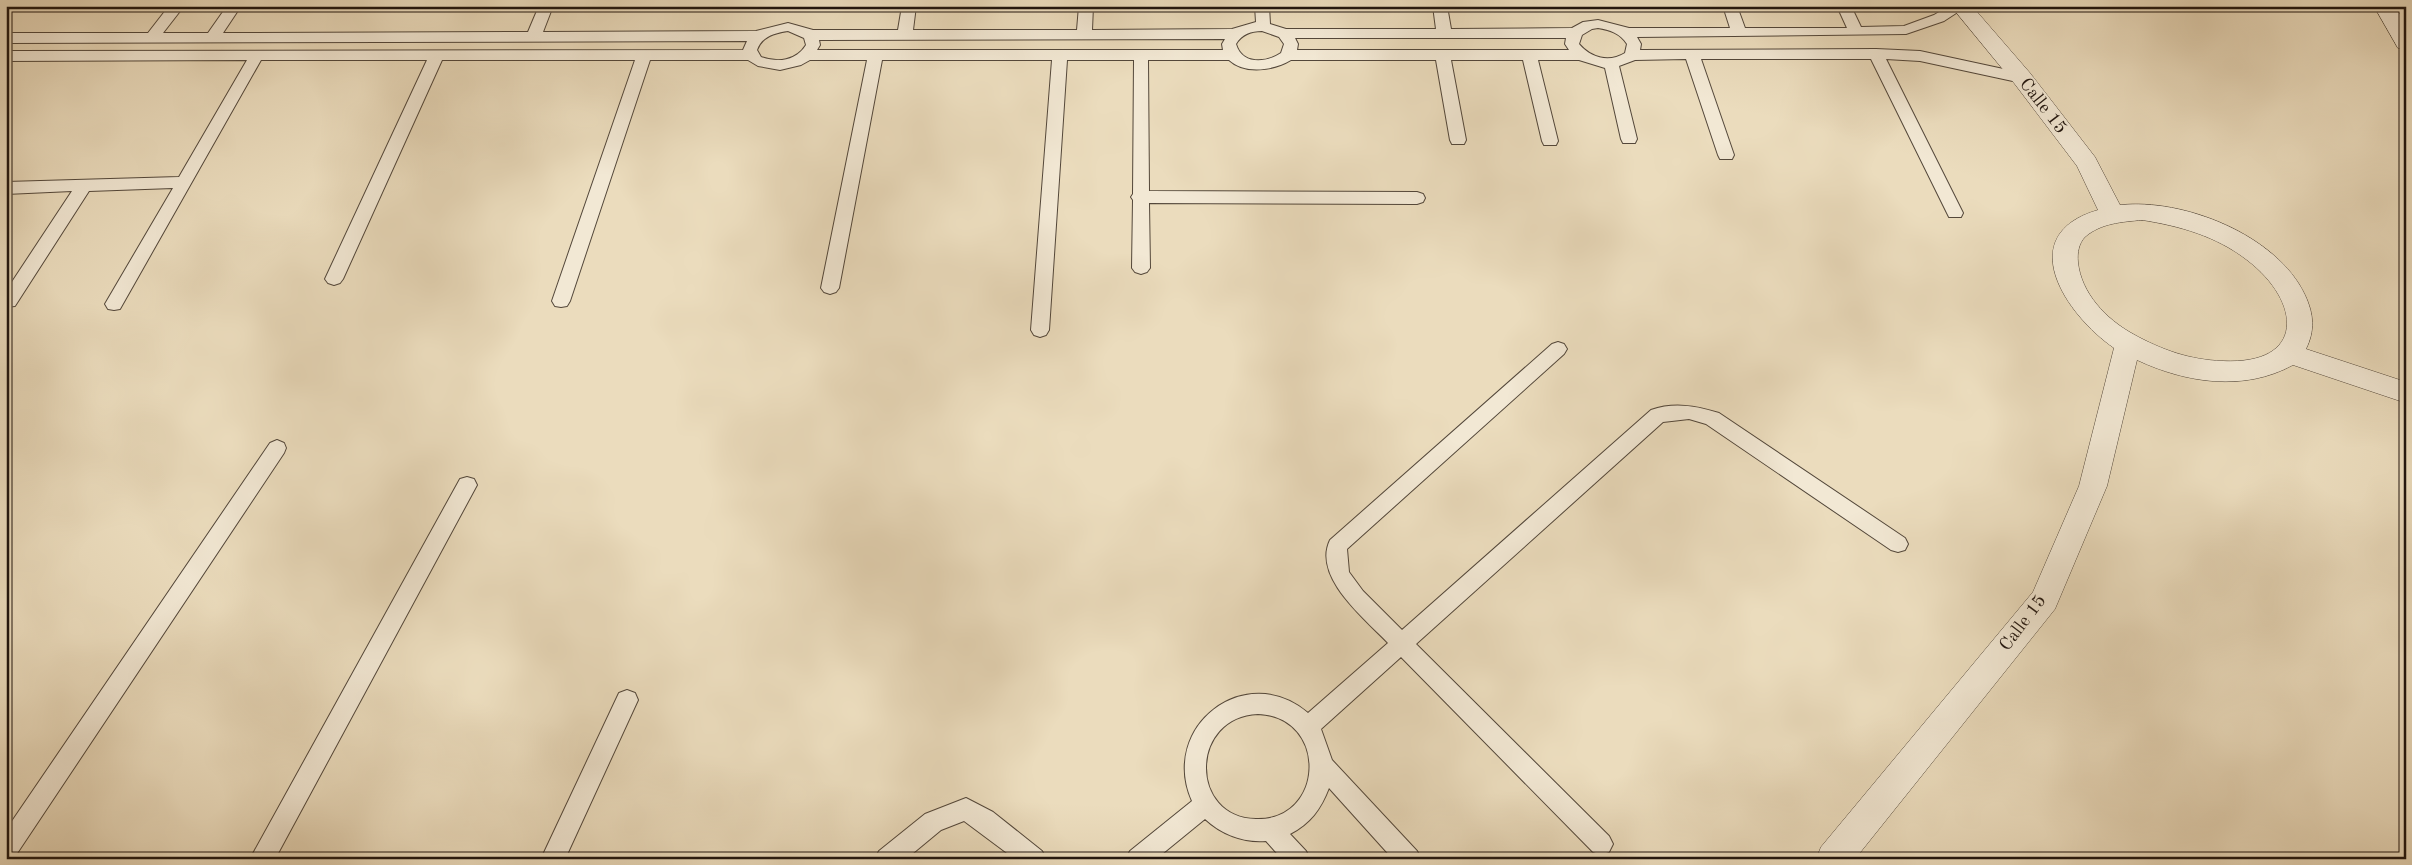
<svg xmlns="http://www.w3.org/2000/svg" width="2412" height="865" font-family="'Old Standard TT',serif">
<rect width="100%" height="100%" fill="#ebdcbd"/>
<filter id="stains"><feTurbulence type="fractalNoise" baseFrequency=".004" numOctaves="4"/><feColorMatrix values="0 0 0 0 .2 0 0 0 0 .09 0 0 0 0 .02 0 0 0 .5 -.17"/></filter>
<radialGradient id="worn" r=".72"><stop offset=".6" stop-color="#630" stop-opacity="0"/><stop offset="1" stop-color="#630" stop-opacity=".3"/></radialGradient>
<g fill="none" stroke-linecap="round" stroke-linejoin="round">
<!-- service casing -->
<g stroke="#53473a" stroke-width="2">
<path id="service" d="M169,6H184L163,33H208L227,6H241L223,33L528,32L539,6H553L543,32L756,31L788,23L813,30H898L902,6H916L913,30H1077L1079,6H1093L1092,30L1232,29L1256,22L1255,6H1269L1270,24L1286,29H1436L1433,6H1447L1451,29L1572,28L1583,22L1598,20L1629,28H1730L1723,6H1737L1745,28H1847L1837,6H1851L1861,27L1904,26L1934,15L1949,6H1967L1944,21L1906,34L1637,37L1641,44L1640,50L1876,49L1920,51L2022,73L2030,78L2022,83L1920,61L1886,59L1963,213L1961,217H1949L1947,213L1871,59H1701L1734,155L1732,159H1720L1718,155L1686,59L1635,60L1619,66L1637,139L1635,143H1623L1621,139L1605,68L1579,60H1538L1558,141L1556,145H1544L1542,141L1523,60H1451L1466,140L1464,144H1452L1450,140L1436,60H1291C1275,70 1245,75 1229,60H1148L1149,191L1417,192L1423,194L1425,198L1423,202L1417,204L1149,203L1150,268L1147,272L1141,274L1135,272L1132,268L1133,200L1131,197L1133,194L1134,60H1067L1049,330L1046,335L1040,337L1034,335L1031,330L1052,60H882L839,288L836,292L830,294L824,292L821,288L867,60H810L801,65L780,70L758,66L748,60H650L570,301L567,306L561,307L555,306L552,301L635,60H442L343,279L340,283L334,285L328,283L325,279L427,60H261L120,309L114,310L108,309L105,304L173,188L89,191L15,306L6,307V291L72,191L6,194V182L179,177L247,60L6,61V51L743,50L747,41L6,43V33H148ZM1598,28C1610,30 1620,33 1627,44L1625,53C1609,63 1591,58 1579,44L1582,35L1592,29ZM788,31L804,38L806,45C796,61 778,63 761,57L757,50C762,36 775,33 788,31ZM1262,31L1279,37L1284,44L1281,53C1266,63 1242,65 1236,44C1242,34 1251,31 1262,31ZM1295,38H1566L1565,44L1569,50H1297L1298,44ZM1225,39L1222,44L1223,50H817L820,45L819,40Z
M1558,342L1564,344L1567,349L1564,354L1347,549L1349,572L1363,591L1402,630L1651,410C1674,402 1696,406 1719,413L1905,538L1908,544L1905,550L1898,552L1891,550L1706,424L1689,419L1663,422L1416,644L1609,836L1613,844L1609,852L1601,855L1593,852L1401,657L1321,729L1332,760L1417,851L1421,859H1393L1329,788C1321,809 1310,824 1290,834L1306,851L1310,859H1282L1266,841C1243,843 1221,834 1205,819L1156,859H1126L1130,851L1192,801C1159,726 1246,660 1308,713L1388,643C1365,619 1312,577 1330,540L1552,344ZM1258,714C1329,717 1325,821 1256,819C1189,818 1189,717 1258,714Z
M277,440L284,443L286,448L284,453L14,858L6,859V830L270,443Z
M467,477L474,479L477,485L275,859H250L460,479Z
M627,690L635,693L638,700L565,859H541L619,693Z
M966,798L993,812L1042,851L1046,859H1015L964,821L941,830L906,859H875L879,851L925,814Z"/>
</g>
<!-- minor casing -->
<g stroke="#53473a" stroke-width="1">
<path id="minor" d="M1951,6H1972L2030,73L2095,157L2120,205C2183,198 2277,235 2305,295C2314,314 2315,331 2306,349L2406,382V403L2293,365C2244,392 2186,383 2137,360L2107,486L2055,609L1855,859H1816L1821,847L2033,592L2079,486L2114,348C2066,315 2012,235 2098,210L2077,166L2014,83ZM2142,220C2180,226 2216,236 2247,260C2302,302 2306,365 2223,361C2190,360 2162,350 2133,334C2106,319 2081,293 2078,262C2077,253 2079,243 2085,237C2101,223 2122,222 2142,220Z
M2374,6H2395L2406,25V50L2398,48Z"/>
</g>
<!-- service -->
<use href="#service" fill="#f2e8d4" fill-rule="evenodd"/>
<!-- minor -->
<use href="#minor" fill="#f2e8d4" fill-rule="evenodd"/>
</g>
<g text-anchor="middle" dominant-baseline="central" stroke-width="4" stroke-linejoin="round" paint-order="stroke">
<!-- street labels -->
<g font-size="18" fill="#20150f" stroke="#f2e8d4">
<text transform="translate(2043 106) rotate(52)">Calle 15</text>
<text transform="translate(2023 623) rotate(-53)">Calle 15</text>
</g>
</g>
<!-- margin -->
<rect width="2412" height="865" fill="none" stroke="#ebdcbd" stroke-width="25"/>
<rect x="8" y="8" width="2397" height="850" fill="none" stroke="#20150f" stroke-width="2.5"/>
<rect x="12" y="12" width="2387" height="840" fill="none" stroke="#20150f"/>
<rect width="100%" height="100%" filter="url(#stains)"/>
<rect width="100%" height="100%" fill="url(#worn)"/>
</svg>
